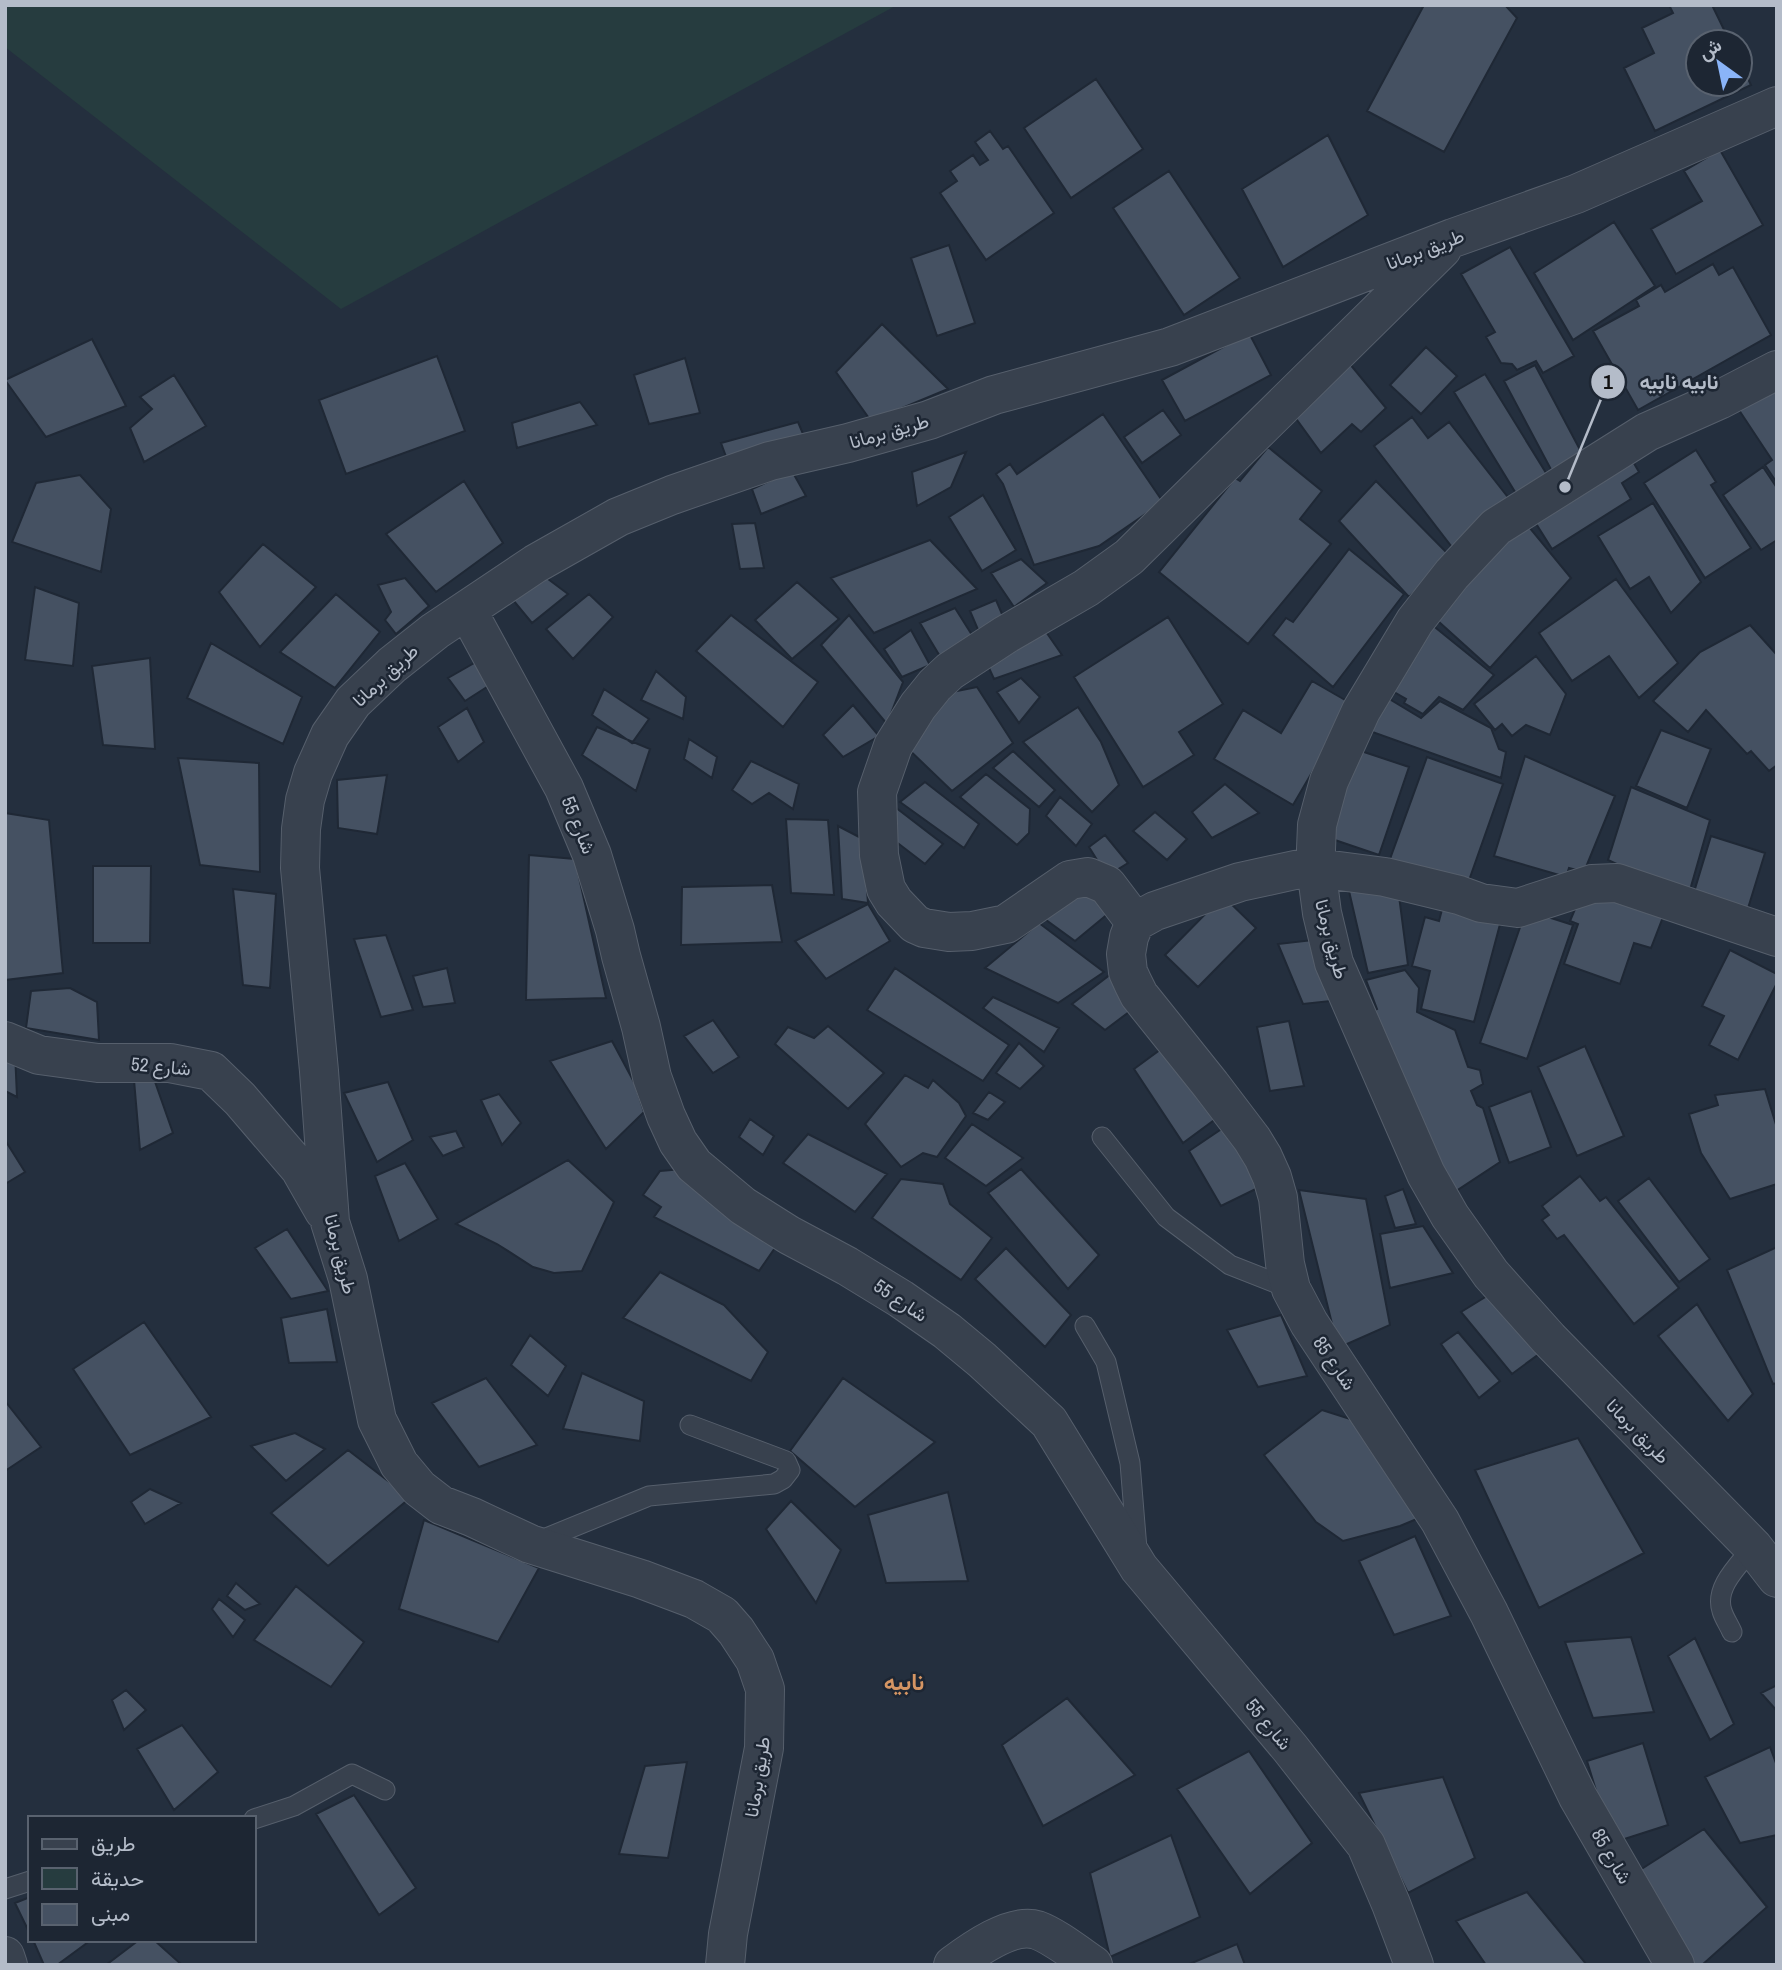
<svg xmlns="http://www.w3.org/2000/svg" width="1782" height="1970" font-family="'Archivo Narrow',Vazirmatn,sans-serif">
<rect width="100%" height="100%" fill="#242f3e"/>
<!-- green -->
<path fill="#263c3f" d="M5,5H897L341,309L5,47Z"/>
<!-- building -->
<path fill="#455162" stroke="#1f2835" stroke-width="2" d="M1424,5H1505L1517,18L1444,152L1367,111Z
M1669,5H1712L1730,42H1698V84H1740V62L1751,85L1655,131L1624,68L1654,53L1642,28L1673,13Z
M1096,79L1143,149L1071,198L1024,128Z
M990,131L1003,149L1008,146L1054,213L986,260L940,193L957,181L950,171L973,155L980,165L988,160L975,142Z
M1328,135L1368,215L1283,267L1242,189Z
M1720,150L1763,225L1676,274L1651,229L1702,201L1684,171Z
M1169,171L1240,278L1184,315L1113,208Z
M1614,222L1655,286L1573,340L1534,273Z
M949,245L975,323L937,336L911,258Z
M1510,247L1574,356L1543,373L1536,361L1517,370L1512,364L1501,363L1486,337L1495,332L1461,274Z
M1713,264L1719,275L1733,267L1771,335L1638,410L1593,331L1639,306L1636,300L1661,285L1665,292Z
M882,324L948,389L871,421L836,372Z
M1249,333L1271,375L1185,421L1162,380Z
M92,339L126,406L46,437L5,380Z
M1426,347L1457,376L1421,414L1390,385Z
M437,356L465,431L346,474L319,400Z
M685,358L700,413L649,424L634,375Z
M1345,358L1386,408L1361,432L1352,424L1321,453L1292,413Z
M1535,365L1586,461L1555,477L1504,381Z
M1485,374L1551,481L1520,500L1454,392Z
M174,375L206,426L144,462L130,428L152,409L140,397Z
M1777,376V483L1765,465L1772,460L1731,398Z
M580,402L597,425L517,448L512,423Z
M1163,410L1181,435L1142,463L1124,437Z
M1103,414L1163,502L1099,546L1034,565L1003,484L996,474L1010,464L1017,474Z
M1412,417L1428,438L1449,422L1514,505L1455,551L1374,446Z
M798,422L806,441L728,462L721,443Z
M1268,447L1322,491L1300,519L1331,544L1248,644L1159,572L1235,478L1240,481Z
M1696,450L1716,482L1711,485L1751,548L1705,578L1644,483Z
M966,452L951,487L917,506L912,472Z
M1628,453L1639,472L1622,483L1631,499L1552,549L1530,514Z
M1763,467L1777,488V540L1761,550L1723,495Z
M792,471L806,496L761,514L752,489Z
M80,475L111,509L101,572L12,542L36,483Z
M464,481L503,543L436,592L386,534Z
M1376,481L1451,557L1409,597L1339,521Z
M983,495L1016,550L982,571L949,517Z
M1653,503L1701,582L1671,613L1649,577L1630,589L1598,536Z
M1524,521L1571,578L1490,668L1428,612Z
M755,523L764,568L740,569L732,524Z
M930,540L977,589L874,633L831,578Z
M263,544L316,587L260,647L219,592Z
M1349,549L1404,594L1333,687L1273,635L1286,618L1293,622Z
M1021,559L1047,583L1014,607L991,573Z
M544,576L568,594L532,623L513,600Z
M405,578L429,606L396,634L385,620L391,612L378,585Z
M1616,579L1678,663L1639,698L1609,656L1572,681L1539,633Z
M797,582L839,619L792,659L755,620Z
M35,587L79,603L73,666L25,660Z
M336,594L380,632L335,688L280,652Z
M589,594L613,617L573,659L546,629Z
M996,600L1005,621L979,632L970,611Z
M955,608L972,635L941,658L920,623Z
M731,615L818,682L783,727L696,651Z
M849,615L903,682L887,724L821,645Z
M1168,617L1223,704L1179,732L1194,755L1143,787L1074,677Z
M1426,620L1494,675L1463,710L1439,697L1423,714L1404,703L1406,699L1387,688Z
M1750,625L1777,655V765L1769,771L1751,751L1747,754L1706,710L1688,732L1653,701L1700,652Z
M1042,626L1062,655L994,679L984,657Z
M911,630L930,665L902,677L884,649Z
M211,643L302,697L283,744L187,698Z
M1536,656L1566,694L1550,735L1526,725L1512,736L1502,724L1495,730L1474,704Z
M150,658L155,749L103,745L92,666Z
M476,662L490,685L465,701L448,678Z
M656,671L686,697L683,719L641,700Z
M1021,678L1040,697L1019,723L997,692Z
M1312,681L1352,704L1293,805L1214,759L1243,710L1281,733Z
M977,687L1013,743L952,791L901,742L947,693Z
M604,689L649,719L632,743L592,715Z
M1381,694L1421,718L1440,701L1491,728L1499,749L1506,752L1501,778L1364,729Z
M853,705L879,736L843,757L823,735Z
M1078,707L1101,742L1119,785L1092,812L1023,742Z
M467,708L484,742L458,762L438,727Z
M597,727L650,749L636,791L582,755Z
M1661,730L1711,749L1687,808L1636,786Z
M689,739L717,757L712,778L684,759Z
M1358,750L1409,767L1379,855L1329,838Z
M1013,751L1055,790L1039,807L993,768Z
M1525,756L1615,796L1584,872L1569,868L1566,877L1494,856Z
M1427,757L1503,784L1467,886L1390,859Z
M178,758L259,763L260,872L200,865Z
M751,761L799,784L793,809L769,793L752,804L732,790Z
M986,774L1030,809L1029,833L1017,845L960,797Z
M387,775L377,834L338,828L337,780Z
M925,782L979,824L964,848L900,802Z
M1225,784L1259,813L1212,838L1192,812Z
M1631,787L1710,820L1688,897L1608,860Z
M1060,797L1092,824L1076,846L1046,816Z
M895,807L943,844L925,864L882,831Z
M1155,812L1187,839L1167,860L1133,831Z
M5,813L49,820L63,973L5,980Z
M786,819L828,820L834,895L791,893Z
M838,826L863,839L868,903L842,899Z
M1105,835L1128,863L1107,876L1089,847Z
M1711,836L1765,853L1745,918L1691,902Z
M529,855L575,859L606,998L526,1000Z
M93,866H151L150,943H93Z
M1089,882L1115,908L1075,941L1042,917Z
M772,885L782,942L681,945L682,887Z
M1398,888L1408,965L1368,973L1349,891Z
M233,889L276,894L270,988L243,985Z
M1583,890L1663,917L1651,948L1634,943L1620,984L1564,964L1578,924L1570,921Z
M1223,896L1256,928L1198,987L1165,955Z
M1445,898L1503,913L1474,1022L1421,1009L1430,971L1412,966L1425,917L1439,921Z
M868,904L890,941L826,979L795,941Z
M1526,910L1573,925L1527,1059L1480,1043Z
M1039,923L1104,972L1058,1003L985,968Z
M386,935L413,1010L381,1017L354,939Z
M1313,940L1331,1001L1303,1004L1278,944Z
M1730,950L1777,974V983L1738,1060L1709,1045L1724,1016L1702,1006Z
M447,968L455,1003L423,1007L413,976Z
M895,968L1009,1045L983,1081L867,1010Z
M1405,970L1419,988L1417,1012L1455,1030L1468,1067L1480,1070L1483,1084L1471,1091L1477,1105L1483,1108L1500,1162L1456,1191L1414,1122L1372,1012L1377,1009L1366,980Z
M1111,974L1137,1006L1105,1030L1072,1004Z
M70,988L97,1002L99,1040L26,1028L31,991Z
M993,997L1059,1028L1044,1052L983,1008Z
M713,1020L739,1057L713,1073L684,1036Z
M1289,1021L1304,1086L1270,1091L1257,1027Z
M828,1026L884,1073L848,1109L775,1044L788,1027L814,1038Z
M612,1041L635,1084L644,1112L606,1149L550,1061Z
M1019,1043L1044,1066L1020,1089L996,1073Z
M1168,1044L1221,1115L1183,1143L1134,1069Z
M1585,1046L1624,1136L1577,1156L1538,1067Z
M5,1051L15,1052L17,1097L5,1091Z
M905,1075L928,1088L933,1080L959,1103L966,1116L937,1157L923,1153L901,1167L865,1124Z
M154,1079L173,1133L140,1150L134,1080Z
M388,1082L413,1140L377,1162L344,1093Z
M1765,1089L1777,1128V1184L1730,1199L1701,1153L1689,1114L1718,1105L1715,1095Z
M1531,1091L1551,1147L1509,1163L1489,1107Z
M989,1092L1005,1102L988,1120L973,1113Z
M499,1094L521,1123L502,1145L481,1100Z
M750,1119L774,1136L763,1155L739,1137Z
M972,1124L1023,1158L986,1186L945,1158Z
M1229,1124L1266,1184L1221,1206L1189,1151Z
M456,1131L464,1147L443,1156L430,1137Z
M808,1134L887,1174L855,1212L783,1163Z
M5,1140L25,1172L5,1184Z
M568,1160L614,1202L582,1271L554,1273L533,1267L497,1244L456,1224Z
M405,1163L438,1219L399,1241L375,1176Z
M683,1169L779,1242L759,1271L654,1217L661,1207L643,1195L660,1171Z
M1021,1169L1099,1255L1068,1289L988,1193Z
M1580,1176L1600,1201L1606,1197L1679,1288L1634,1324L1564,1235L1557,1239L1542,1220L1549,1215L1542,1206Z
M1649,1178L1710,1259L1679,1282L1618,1201Z
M901,1179L943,1184L950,1204L992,1238L961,1280L872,1218Z
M1403,1189L1416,1224L1395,1228L1385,1196Z
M1299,1190L1366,1199L1390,1325L1338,1348Z
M1423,1226L1453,1273L1390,1288L1380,1234Z
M287,1229L328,1291L291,1299L255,1248Z
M1777,1247V1383L1773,1384L1727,1270Z
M1006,1248L1071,1315L1045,1347L975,1279Z
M660,1272L724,1305L768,1352L751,1381L623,1318Z
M1487,1296L1539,1354L1512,1374L1461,1312Z
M1697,1304L1753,1394L1728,1421L1658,1336Z
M327,1309L337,1362L289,1363L281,1318Z
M1281,1315L1307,1376L1258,1387L1227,1330Z
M144,1322L211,1417L130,1455L73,1369Z
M1458,1332L1500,1381L1479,1398L1441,1344Z
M530,1335L566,1366L548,1396L511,1365Z
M582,1373L644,1401L640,1441L563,1429Z
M486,1378L537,1445L479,1467L432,1403Z
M843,1378L935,1442L855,1507L790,1451Z
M5,1401L41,1447L5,1471Z
M1322,1410L1366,1424L1424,1516L1400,1526L1343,1541L1316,1522L1264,1455Z
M295,1433L325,1449L286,1481L251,1446Z
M1578,1438L1644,1553L1539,1608L1475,1470Z
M348,1450L410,1498L328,1566L271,1513Z
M150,1489L181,1503L145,1524L131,1502Z
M948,1492L968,1581L886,1583L868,1515Z
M791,1501L841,1550L816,1603L766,1529Z
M424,1520L539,1568L498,1642L399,1609Z
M1415,1536L1451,1616L1394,1635L1359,1561Z
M236,1583L260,1604L245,1610L227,1596Z
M296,1586L364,1642L331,1687L254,1640Z
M219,1599L245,1620L233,1637L212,1609Z
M1631,1637L1654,1712L1593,1718L1565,1642Z
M1695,1638L1734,1724L1710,1740L1668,1656Z
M1777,1685V1711L1761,1693Z
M126,1690L146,1710L124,1730L112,1700Z
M1067,1698L1135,1775L1043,1826L1002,1745Z
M182,1725L218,1772L174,1810L137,1749Z
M1643,1743L1668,1825L1612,1843L1587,1761Z
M1770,1747L1777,1766V1835L1740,1843L1705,1777Z
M1249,1751L1312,1843L1250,1894L1177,1789Z
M687,1762L668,1858L619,1854L645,1766Z
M1443,1777L1475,1858L1408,1893L1359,1793Z
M354,1795L416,1888L379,1915L316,1814Z
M1704,1829L1767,1907L1702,1965H1694L1640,1870Z
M1171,1835L1200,1917L1110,1957L1090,1873Z
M1527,1892L1587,1965H1486L1456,1921Z
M30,1897V1934L15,1903Z
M33,1940H91L57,1965H44Z
M139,1940H154L182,1965H106Z
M1237,1944L1245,1965H1187Z"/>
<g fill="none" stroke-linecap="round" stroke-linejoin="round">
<!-- service casing -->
<g stroke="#565f6c" stroke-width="21">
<path id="service" d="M1102,1137L1166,1217L1230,1265L1291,1289
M1085,1326L1106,1362L1130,1463L1137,1549
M534,1543L649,1496L774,1484L783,1479L790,1470L786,1461L690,1425
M1732,1632C1729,1625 1724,1618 1722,1611C1714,1587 1739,1565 1753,1547
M254,1819L294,1806L352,1774L385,1790
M5,1889L30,1881"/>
</g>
<!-- minor casing -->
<g stroke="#565f6c" stroke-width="40">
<path id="minor" d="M1777,370L1719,400L1647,432L1496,527L1452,574L1415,621L1361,711L1329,781L1317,825L1316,849V868L1322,913L1334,963L1426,1174L1450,1216L1491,1274L1549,1339L1753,1547L1777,1578
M467,610L564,788L592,855L615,930L621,956L641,1027L652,1077L666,1116L678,1142L694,1165L743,1206L789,1235L847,1266L901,1299L947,1331L982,1360L1049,1422L1139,1568L1290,1748L1366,1845L1391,1904L1414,1965
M1135,922L1107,885L1088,877L1070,880L1006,924L972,931L949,932L924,928L915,924L894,902L886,889L879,855L877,792L893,746L918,706L935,685L950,671L1005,635L1086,588L1129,557L1442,249
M5,1041L39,1055L98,1063H170L211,1071L240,1099L300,1169L324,1211
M5,1956L8,1965
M725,1965L728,1934L764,1748L765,1689L755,1660L736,1631L722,1615L694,1599L641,1579L530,1544L472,1517L441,1505L419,1488L399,1464L377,1420L348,1279L330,1222L319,1071L300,868L301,829L305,800L313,773L330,735L353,702L392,665L435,631L535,564L618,517L672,495L770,461L848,443L929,420L994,395L1170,347L1453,238L1576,194L1777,106
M953,1965C972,1951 1012,1922 1037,1930C1054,1936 1077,1954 1093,1965
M1675,1965L1578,1797L1489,1613L1440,1521L1309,1323L1291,1289L1285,1264L1278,1198L1272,1177L1263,1157L1252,1139L1211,1085L1139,995L1133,983L1128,972L1126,954L1129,937L1135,922L1155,911L1240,882L1295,870L1316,868L1385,877L1459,895L1481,903L1518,908L1592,884L1617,883L1777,937"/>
</g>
<!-- service -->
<use href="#service" stroke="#38414e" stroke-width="19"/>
<!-- minor -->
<use href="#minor" stroke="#38414e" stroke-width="38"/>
</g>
<g text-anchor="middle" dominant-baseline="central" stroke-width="5" stroke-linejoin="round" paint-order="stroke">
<!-- street labels -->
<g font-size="19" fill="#b4bcc9" stroke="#1d2633">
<text transform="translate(1425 249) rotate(-21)">طريق برمانا</text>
<text transform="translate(889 431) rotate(-16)">طريق برمانا</text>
<text transform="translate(385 675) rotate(-43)">طريق برمانا</text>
<text transform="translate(579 825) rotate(68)">شارع 55</text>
<text transform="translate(1332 939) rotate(75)">طريق برمانا</text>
<text transform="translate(161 1066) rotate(5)">شارع 52</text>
<text transform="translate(341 1254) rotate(76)">طريق برمانا</text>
<text transform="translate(901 1300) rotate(34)">شارع 55</text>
<text transform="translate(1335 1363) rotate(56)">شارع 85</text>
<text transform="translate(1638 1431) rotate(46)">طريق برمانا</text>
<text transform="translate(1269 1724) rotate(50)">شارع 55</text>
<text transform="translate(757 1777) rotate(-81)">طريق برمانا</text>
<text transform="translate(1612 1856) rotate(60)">شارع 85</text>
</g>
<!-- quarter labels -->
<g font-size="23" font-weight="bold" fill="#d59563" stroke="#1d2633">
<text x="904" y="1681">نابيه</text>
</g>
</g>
<!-- callouts -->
<path fill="none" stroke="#b4bcc9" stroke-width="2.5" d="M1565 487L1608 382"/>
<g fill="#b4bcc9" stroke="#1d2633" stroke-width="2.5">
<circle cx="1565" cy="487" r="7"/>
<circle cx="1608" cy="382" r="18"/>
</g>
<g font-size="21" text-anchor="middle" font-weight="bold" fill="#111">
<text x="1608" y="389">1</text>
</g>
<g font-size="21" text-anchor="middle" font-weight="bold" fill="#b4bcc9" stroke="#1d2633" stroke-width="5" stroke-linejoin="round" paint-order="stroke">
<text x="1679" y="389">نابيه نابيه</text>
</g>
<!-- border -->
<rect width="1782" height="1970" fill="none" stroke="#b4bcc9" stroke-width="14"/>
<!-- legend -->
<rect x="28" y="1816" width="228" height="126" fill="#1d2633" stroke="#59626f" stroke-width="2"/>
<rect x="42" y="1839" width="35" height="10" fill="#38414e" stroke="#59626f" stroke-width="2"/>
<text x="91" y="1851" font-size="21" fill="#b4bcc9">طريق</text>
<rect x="42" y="1868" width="35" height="21" fill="#263c3f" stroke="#59626f" stroke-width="2"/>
<text x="91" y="1886" font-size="21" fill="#b4bcc9">حديقة</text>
<rect x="42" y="1904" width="35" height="21" fill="#455162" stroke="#59626f" stroke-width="2"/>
<text x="91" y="1921" font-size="21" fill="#b4bcc9">مبنى</text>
<!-- north arrow -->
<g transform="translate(1719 63) rotate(327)"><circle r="33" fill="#1d2633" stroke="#59626f" stroke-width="2"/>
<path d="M0-5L12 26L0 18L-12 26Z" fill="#8ab4f8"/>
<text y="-10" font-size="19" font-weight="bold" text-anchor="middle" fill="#b4bcc9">ش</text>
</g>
</svg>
